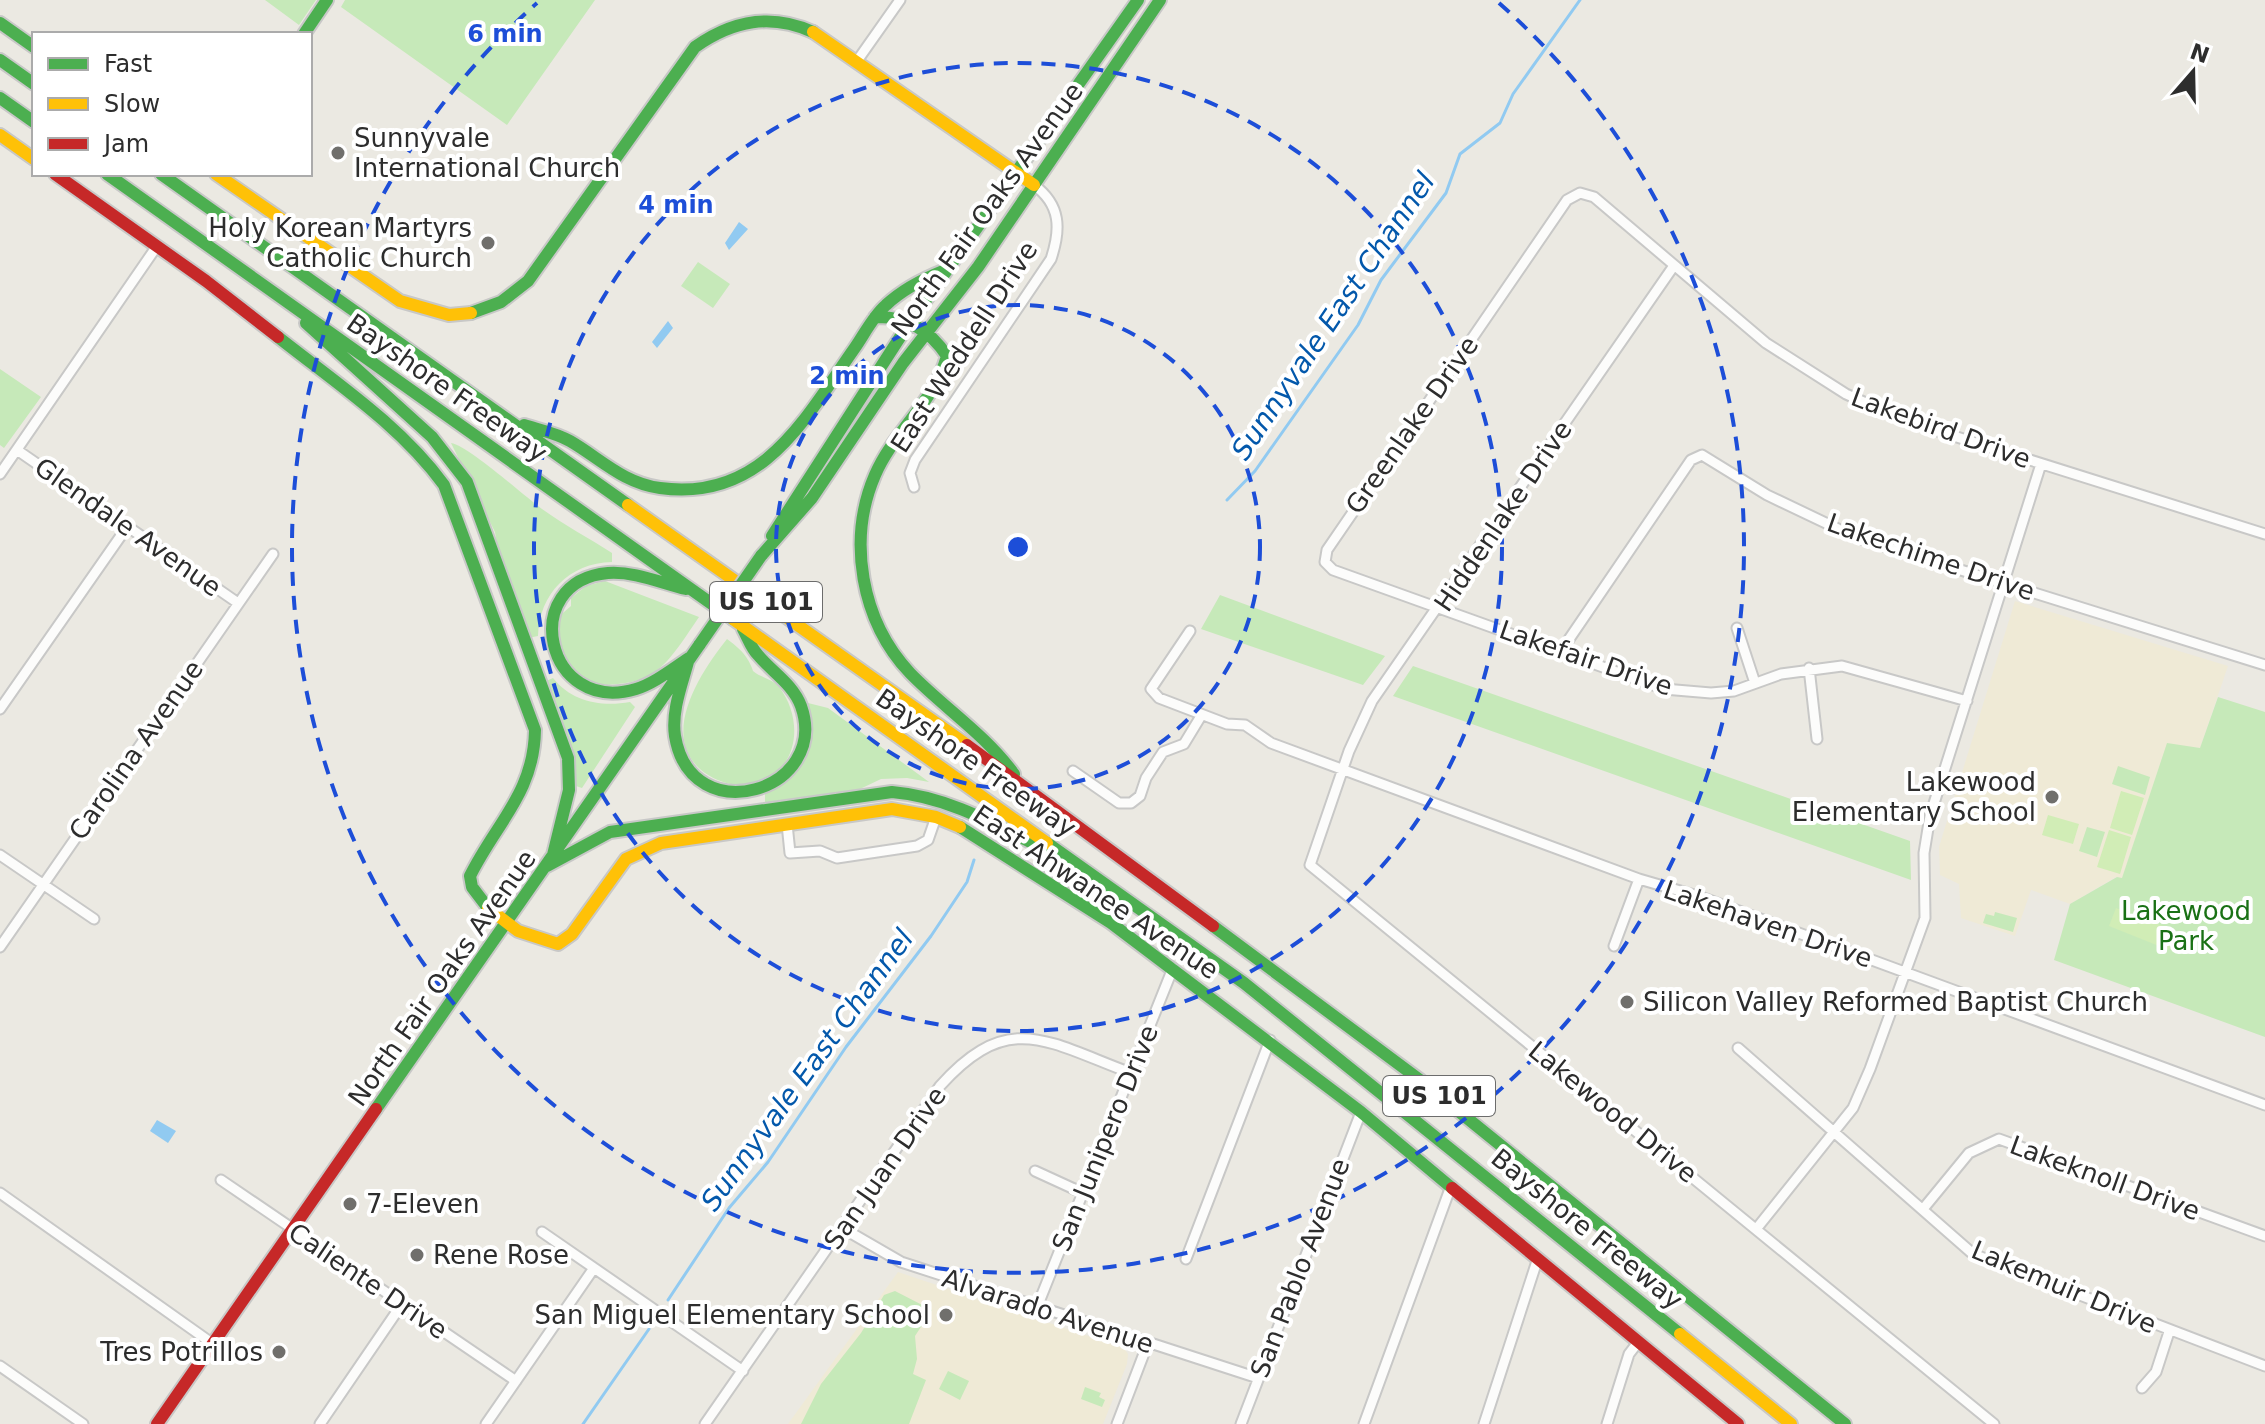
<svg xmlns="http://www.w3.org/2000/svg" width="2265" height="1424" font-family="'DejaVu Sans',sans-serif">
<rect width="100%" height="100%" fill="#ebe9e2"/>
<!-- education -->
<path fill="#efead6" d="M2015,601L2228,666L2200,748L2167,744L2122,879L2116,877L2070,904L2031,890L2015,936L1961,918L1959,884L1940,875L1939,847Z
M898,1272L1124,1348L1128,1354L1127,1364L1103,1424H788Z"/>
<!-- green -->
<path fill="#c6e9b9" d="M265,0H316L299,25Z
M345,0H595L507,125L341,7Z
M698,262L730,284L713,308L681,286Z
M0,369L41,397L4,448L0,445Z
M451,443C469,446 524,496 542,509C564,525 589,538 612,553V562C569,563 539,594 538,636L528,638L500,563L495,532Z
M605,581L699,617C663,670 656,686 589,685L560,660L557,618L571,606V598L586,586Z
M1220,595L1385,656L1363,685L1201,629Z
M727,639C735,645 743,651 748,660C749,661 753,670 753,671C761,678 771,678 779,687C807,723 797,780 745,785C732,786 716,781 705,773C657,738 700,673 727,639Z
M1413,666L1910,841L1911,880L1393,696Z
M553,678C572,702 601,707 630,702L635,707L582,788L573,785L544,682Z
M2218,697L2265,712V1037L2054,960L2070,904L2117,877L2122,878L2167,743L2200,748Z
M808,703L828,708L929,782L907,778L881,779L860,789L765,803V794L786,782Z
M2118,766L2150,777L2145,795L2112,784Z
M2087,827L2105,832L2097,857L2079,851Z
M1995,912L2017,918L2013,932L1983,923L1986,914L1994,916Z
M895,1291L932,1310L915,1336L917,1359L913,1374L926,1380L909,1424H801L821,1384L861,1333L884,1295Z
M948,1371L969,1381L960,1400L939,1389Z
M1085,1387L1101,1393L1099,1397L1105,1400L1102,1407L1081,1399Z"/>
<!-- pitch -->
<path fill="#d1edb6" d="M2121,791L2144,798L2132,835L2110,828Z
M2048,815L2079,824L2073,844L2042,835Z
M2109,830L2131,837L2120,874L2097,867Z
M2116,908L2176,931L2169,950L2109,926Z"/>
<!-- water -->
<path fill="#91caf1" d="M739,222L748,229L729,250L725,243Z
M668,321L673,328L657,348L652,342Z
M157,1120L176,1131L168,1143L150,1131Z"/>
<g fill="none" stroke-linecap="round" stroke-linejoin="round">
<!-- stream -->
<path stroke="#91caf1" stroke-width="3" d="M1227,500L1255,471L1358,325L1381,280L1446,193L1460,154L1500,123L1513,94L1580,0
M668,1300L729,1208L768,1162L846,1047L931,936L967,882L974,860
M583,1424L649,1329"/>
<!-- street casing -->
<g stroke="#c8c8c7" stroke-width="13">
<path id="street" d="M857,61L900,0
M1673,267L1372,701L1349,751L1310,865L1994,1424
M17,450L238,603
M0,474L157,246
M914,487L910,473L915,460L1051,259C1061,229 1061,205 1034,185
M1737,628L1755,683
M1190,631L1151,689L1159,698L1227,724L1245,725L1271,743L1639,879L1701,897L2265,1105
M1561,651L1691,460L1702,455L1767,495L1855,537L2265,665
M1809,668L1817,739
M1967,701L1842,666L1781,674L1734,691L1711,693L1664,689L1333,570L1325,562L1327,550L1567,200L1580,193L1594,197L1766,343L1846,394L1906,421L2265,534
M0,709L127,527
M1073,771L1119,803H1131L1140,796L1146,778L1163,752L1184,744L1201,716
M787,824L790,853L820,851L837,858L917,846L928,840L936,817
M0,855L94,919
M1614,946L1639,879
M0,947L273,554
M1738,1048L1973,1254L2265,1366
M1035,1171L1083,1193
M221,1180L516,1381
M0,1193L213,1344
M1923,1209L1969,1153L1999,1139L2265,1236
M1757,1228L1853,1108L1870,1069L1925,918L1924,853L1930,816L2041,464
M844,1229L901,1262L1258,1378
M542,1232L743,1371
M1186,1259L1270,1040
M1037,1307L1173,968
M0,1366L83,1424
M2142,1388L2156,1372L2169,1332
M320,1424L402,1304
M486,1424L594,1268
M705,1424L940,1086C1009,1009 1047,1042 1131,1073
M1117,1424L1148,1343
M1241,1424L1361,1112
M1364,1424L1451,1186
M1484,1424L1538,1258
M1607,1424L1629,1354L1639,1341"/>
</g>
<!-- fast casing -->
<g stroke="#c8c8c7" stroke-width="16">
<path id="fast" d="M0,23L34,47
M304,34L327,0
M0,60L34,84
M0,98L34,122
M107,174L733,619
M161,174L628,505
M471,313L501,302L528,281L695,47C733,20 771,13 813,32
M875,317C906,316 930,330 947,356C934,403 894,431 875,475C847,540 861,621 910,673C944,708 985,734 1014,774
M306,323L432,437L467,482L568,758L569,790L552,859
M278,337C336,383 400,425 444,485L535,730C534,793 496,823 470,876L472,887L488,908
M524,425C540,430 556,433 570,441C601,459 623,483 660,488C762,502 804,420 854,349C864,335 873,316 886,305C902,290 923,279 943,271
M772,536L904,331L1138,0
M761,556L812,498L903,363L978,267L1160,0
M686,589C661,583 634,571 608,573C517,581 545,716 636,689C655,683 672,669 689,658
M689,658C683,682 671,710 675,736C691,833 831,791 801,706C793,684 772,672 758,655C751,648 748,638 743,629
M960,827L1111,923L1361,1112L1452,1188
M1047,843L1244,983L1680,1334
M547,866L610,832L892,792C952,797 1001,828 1054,854
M1213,926L1420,1080L1845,1424
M376,1109L700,644"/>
</g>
<!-- slow casing -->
<g stroke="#c8c8c7" stroke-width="16">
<path id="slow" d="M813,32L1034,185
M0,135L34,159
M216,174L400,301L449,315L471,313
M628,505L967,745
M733,619L1047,843
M488,908L518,931L558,944L572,934L626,859L661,843L892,809L936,817L960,827
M1680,1334L1791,1424"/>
</g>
<!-- jam casing -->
<g stroke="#c8c8c7" stroke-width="16">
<path id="jam" d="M55,174L206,281L278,337
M967,745L1213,926
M1452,1188L1738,1424
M157,1424L376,1109"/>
</g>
<!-- street -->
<use href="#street" stroke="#fcfcfb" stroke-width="9"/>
<!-- fast -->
<use href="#fast" stroke="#4caf50" stroke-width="12"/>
<!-- slow -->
<use href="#slow" stroke="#ffc107" stroke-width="12"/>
<!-- jam -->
<use href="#jam" stroke="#c62828" stroke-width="12"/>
<!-- fast-bridge casing -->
<g stroke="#c8c8c7" stroke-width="16" stroke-linecap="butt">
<path id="fast-bridge" d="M700,644L761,556"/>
</g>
<!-- fast-bridge -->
<use href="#fast-bridge" stroke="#4caf50" stroke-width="12"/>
</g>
<!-- distance rings -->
<g fill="none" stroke="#1d4ed8" stroke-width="4" stroke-dasharray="14 10">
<circle cx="1018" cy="547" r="242"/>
<circle cx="1018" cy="547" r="484"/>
<path d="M1499 3A726 726 0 1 1 537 3"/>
</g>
<!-- markers -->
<g fill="#706f6c" stroke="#fff" stroke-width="3">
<circle cx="338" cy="153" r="8"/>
<circle cx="488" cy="243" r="8"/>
<circle cx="2052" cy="797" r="8"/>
<circle cx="1627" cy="1002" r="8"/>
<circle cx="350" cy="1204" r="8"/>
<circle cx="417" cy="1255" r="8"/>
<circle cx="946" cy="1315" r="8"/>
<circle cx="279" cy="1352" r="8"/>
</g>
<g text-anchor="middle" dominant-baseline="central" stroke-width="8" stroke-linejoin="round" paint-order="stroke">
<!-- shield labels -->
<g fill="#fff" stroke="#6c6c6c" stroke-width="2">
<rect x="710" y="582" width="112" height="40" rx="6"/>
<rect x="1383" y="1076" width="112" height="40" rx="6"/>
</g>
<g font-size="24" font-weight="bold" fill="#2d2d2d">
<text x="766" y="602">US 101</text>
<text x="1439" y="1096">US 101</text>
</g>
<!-- poi labels -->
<g font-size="26" fill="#2d2d2d" stroke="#fff" text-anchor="start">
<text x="354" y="138">Sunnyvale<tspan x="354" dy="30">International Church</tspan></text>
<text x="472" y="228" text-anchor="end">Holy Korean Martyrs<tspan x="472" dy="30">Catholic Church</tspan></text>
<text x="2036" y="782" text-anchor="end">Lakewood<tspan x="2036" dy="30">Elementary School</tspan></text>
<text x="1643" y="1002">Silicon Valley Reformed Baptist Church</text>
<text x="366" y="1204">7-Eleven</text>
<text x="433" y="1255">Rene Rose</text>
<text x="930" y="1315" text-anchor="end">San Miguel Elementary School</text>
<text x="263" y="1352" text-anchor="end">Tres Potrillos</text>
</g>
<!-- street labels -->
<g font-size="26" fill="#2d2d2d" stroke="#fff">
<text transform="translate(987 209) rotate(-54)">North Fair Oaks Avenue</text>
<text transform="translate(964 347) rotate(-57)">East Weddell Drive</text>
<text transform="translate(447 388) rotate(35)">Bayshore Freeway</text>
<text transform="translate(1412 425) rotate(-55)">Greenlake Drive</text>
<text transform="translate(1941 428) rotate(20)">Lakebird Drive</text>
<text transform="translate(1503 516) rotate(-56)">Hiddenlake Drive</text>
<text transform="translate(128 527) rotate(35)">Glendale Avenue</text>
<text transform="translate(1931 557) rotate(19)">Lakechime Drive</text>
<text transform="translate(1586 658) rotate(19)">Lakefair Drive</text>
<text transform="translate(136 750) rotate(-55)">Carolina Avenue</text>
<text transform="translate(976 763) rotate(35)">Bayshore Freeway</text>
<text transform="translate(1096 892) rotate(34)">East Ahwanee Avenue</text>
<text transform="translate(1768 924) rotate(19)">Lakehaven Drive</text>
<text transform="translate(442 978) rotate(-55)">North Fair Oaks Avenue</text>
<text transform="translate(1613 1112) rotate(39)">Lakewood Drive</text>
<text transform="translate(1105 1138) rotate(-68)">San Junipero Drive</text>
<text transform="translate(885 1168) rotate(-55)">San Juan Drive</text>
<text transform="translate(2105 1178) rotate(20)">Lakeknoll Drive</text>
<text transform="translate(1587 1229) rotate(39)">Bayshore Freeway</text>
<text transform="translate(1300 1268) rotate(-69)">San Pablo Avenue</text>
<text transform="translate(368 1281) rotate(34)">Caliente Drive</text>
<text transform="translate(2064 1287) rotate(23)">Lakemuir Drive</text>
<text transform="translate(1048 1311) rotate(18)">Alvarado Avenue</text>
</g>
<!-- park labels -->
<g font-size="26" fill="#1a7115" stroke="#fff">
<text x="2186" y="911">Lakewood<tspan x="2186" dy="30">Park</tspan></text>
</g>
<!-- water labels -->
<g font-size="28" font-style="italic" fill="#0358ab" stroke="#fff">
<text transform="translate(1333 316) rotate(-56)">Sunnyvale East Channel</text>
<text transform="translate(807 1070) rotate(-54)">Sunnyvale East Channel</text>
</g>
</g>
<circle cx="1018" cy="547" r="12" fill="#1d4ed8" stroke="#fff" stroke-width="4"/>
<g font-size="24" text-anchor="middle" font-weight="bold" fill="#1d4ed8" stroke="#fff" stroke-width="8" stroke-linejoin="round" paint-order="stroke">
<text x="505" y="42">6 min</text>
<text x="676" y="213">4 min</text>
<text x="847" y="384">2 min</text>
</g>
<!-- legend -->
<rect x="32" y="32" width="280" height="144" fill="#ffffff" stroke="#ababab" stroke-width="2"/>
<rect x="48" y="58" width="40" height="12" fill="#4caf50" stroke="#ababab" stroke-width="2"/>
<text x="104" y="72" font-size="24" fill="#2d2d2d">Fast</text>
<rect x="48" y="98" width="40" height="12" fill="#ffc107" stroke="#ababab" stroke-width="2"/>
<text x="104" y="112" font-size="24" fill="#2d2d2d">Slow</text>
<rect x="48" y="138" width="40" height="12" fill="#c62828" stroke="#ababab" stroke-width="2"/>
<text x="104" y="152" font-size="24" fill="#2d2d2d">Jam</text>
<!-- north arrow -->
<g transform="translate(2193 72) rotate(20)" stroke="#ffffff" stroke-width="6" paint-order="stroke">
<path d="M0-6L14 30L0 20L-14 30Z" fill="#2d2d2d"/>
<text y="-12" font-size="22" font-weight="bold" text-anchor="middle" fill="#2d2d2d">N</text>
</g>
</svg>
